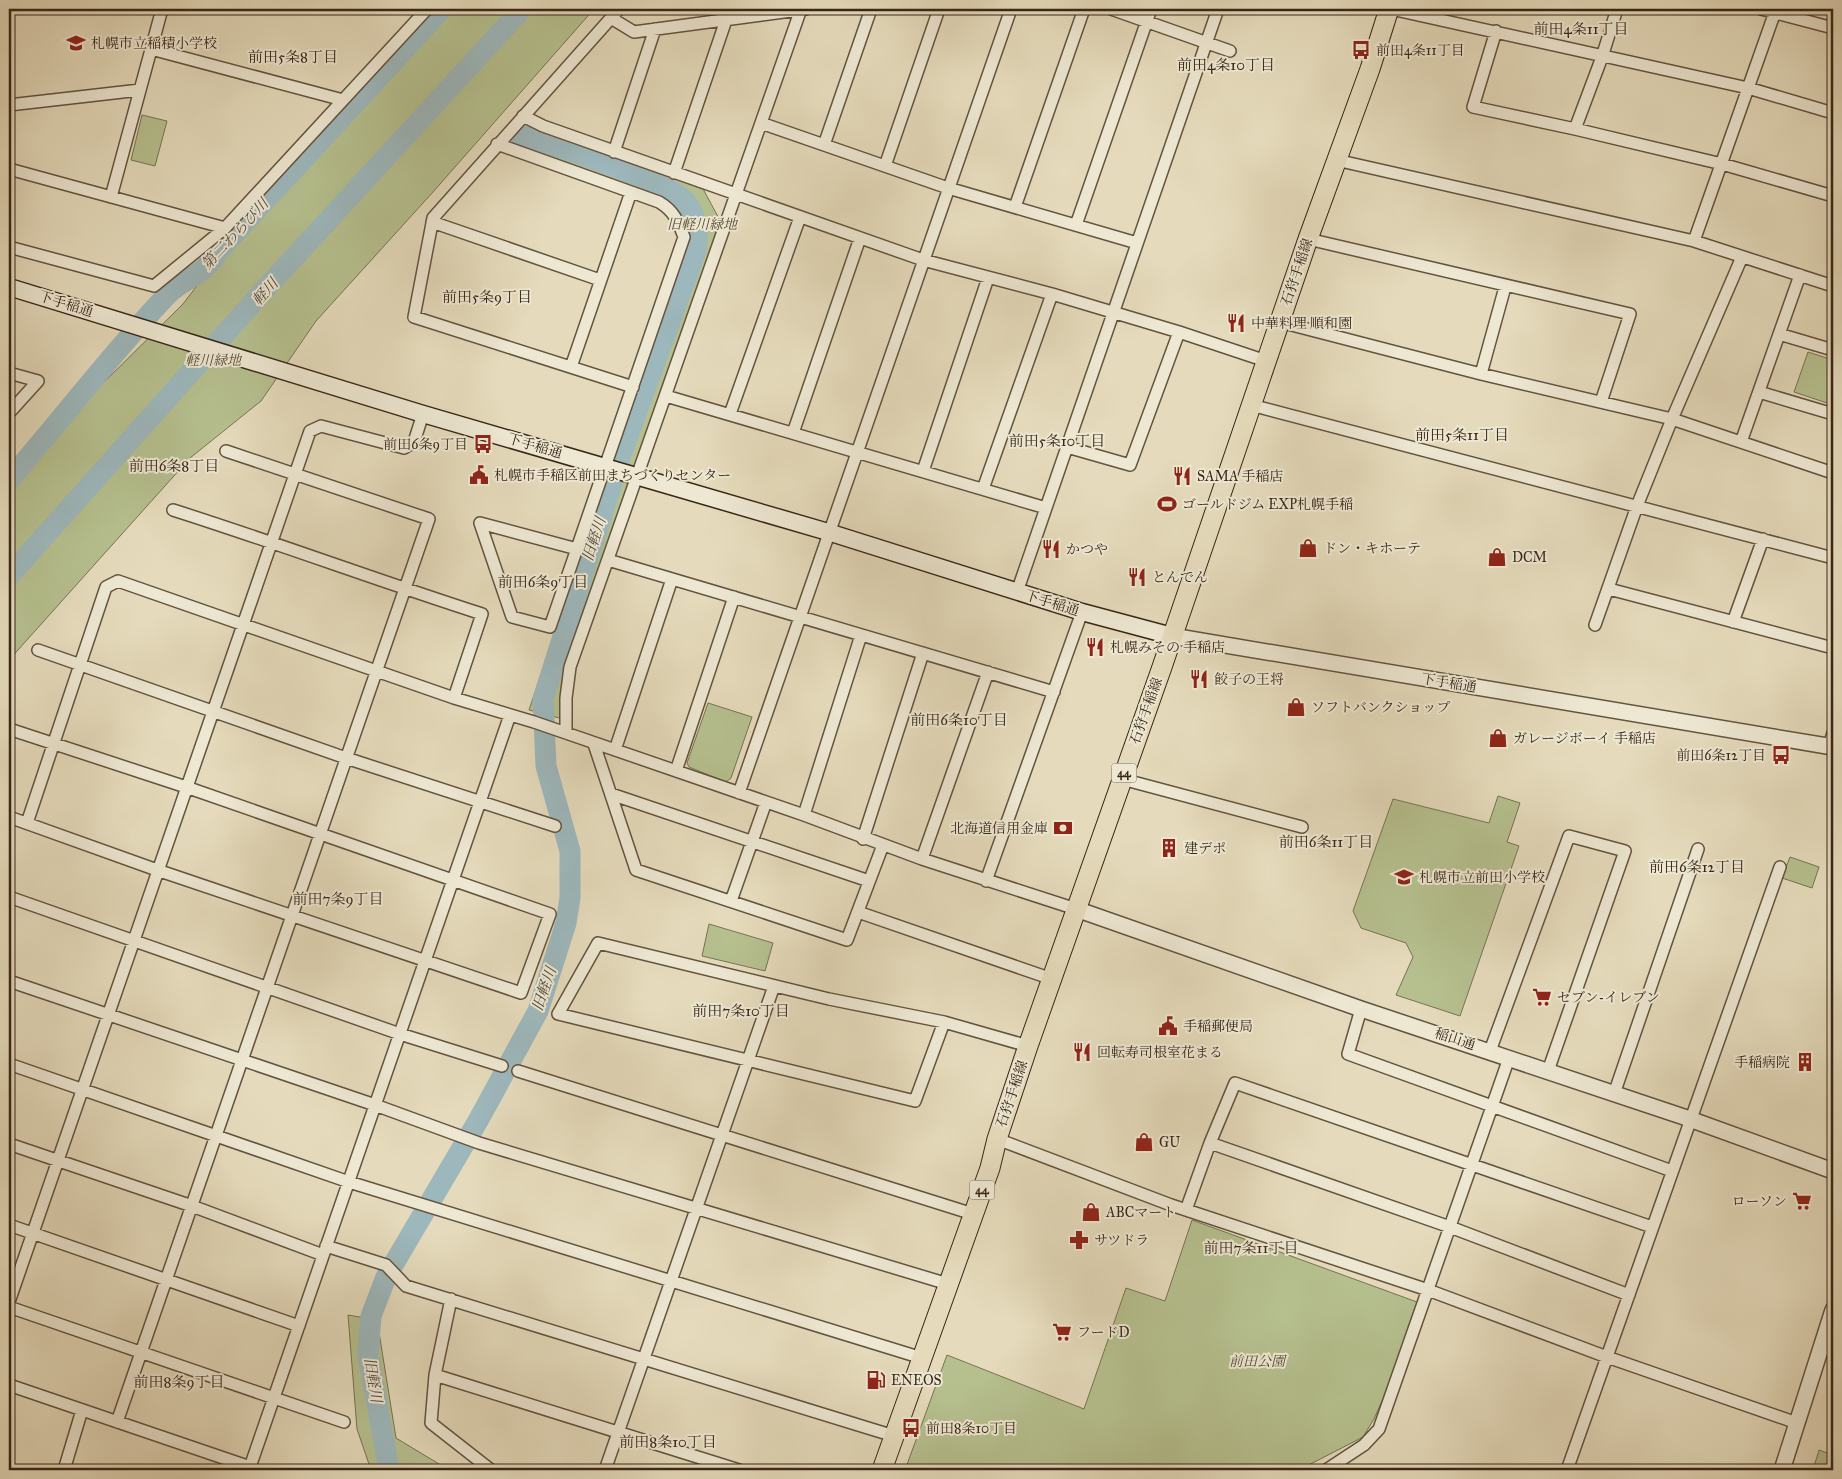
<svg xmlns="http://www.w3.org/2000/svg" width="1842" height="1479" font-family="'IM FELL Great Primer','Noto Serif JP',serif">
<rect width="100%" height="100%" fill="#e5dbbc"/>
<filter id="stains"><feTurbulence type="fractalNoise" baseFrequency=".004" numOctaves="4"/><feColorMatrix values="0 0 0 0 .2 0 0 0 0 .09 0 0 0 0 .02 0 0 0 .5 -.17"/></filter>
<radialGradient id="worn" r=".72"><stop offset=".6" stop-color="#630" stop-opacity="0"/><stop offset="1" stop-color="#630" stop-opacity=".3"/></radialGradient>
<!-- green -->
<path fill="#b6c08f" stroke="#777353" d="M444,9H594L433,192L316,321L261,401L190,458L9,660V485L97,389L183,304L240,229Z
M142,115L167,121L155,166L131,160Z
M527,122L702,187L723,226L566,672L563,719L529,710L688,236L675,211L505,143Z
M1808,352L1833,360V405L1794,392Z
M708,703L752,717L731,778L726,782L689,767L687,763Z
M1498,796L1520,803L1507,842L1519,846L1460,1016L1396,995L1413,957L1406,943L1361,928L1353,911L1393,799L1489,823Z
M1790,857L1819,867L1812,888L1782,878Z
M709,924L773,943L765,971L702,956Z
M1192,1220L1417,1302L1416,1313L1386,1392L1374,1419L1363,1437L1299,1470H905L947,1355L1084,1409L1126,1288L1165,1301Z
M348,1315L377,1320L396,1438L449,1470H371L357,1429Z
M1819,1450L1833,1455V1470H1813Z"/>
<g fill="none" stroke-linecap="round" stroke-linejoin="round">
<!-- river -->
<path stroke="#9db8bd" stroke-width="21" d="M520,138L529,137C560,148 671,182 687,203C698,218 698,233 696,251L619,460
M9,480C63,418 111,354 167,295C183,279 206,274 216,254L442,9
M9,576L256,299L522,9
M389,1470L368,1354L371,1316L386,1277L479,1119L538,1011L566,923L570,898V851L546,766L543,699L613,480"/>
<!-- minor casing -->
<g stroke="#635340" stroke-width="14">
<path id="minor" d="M619,9L433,218L414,317L633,387
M1111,9L1230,51
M1391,9L1748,88L1833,113
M1761,9L1833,28
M611,18L634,32L806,9
M1496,31L1473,107L1575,129L1722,164L1833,196
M151,49L343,100
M9,105L140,90
M523,116L543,126L923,260L1052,294L1179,332L1266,361
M761,123L948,188L1137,243
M1575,129L1602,57L1617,9
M497,144L659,202C674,211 678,221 684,237C639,367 595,497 550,627L512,617L480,523L577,549
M824,145L871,9
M614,152L655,29
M1336,160L1694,241L1833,286
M885,166L939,9
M9,169L225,228
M674,173L726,20
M111,197L162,9
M1015,207L1084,9
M432,222L600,280
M1076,225L1151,9
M1308,239L1630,314L1601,402
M1694,241L1776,9
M9,247L154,286L225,228L427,9
M1280,322L1481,374L1672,419L1833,473
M1779,334L1833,350
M571,367L631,192
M9,373L38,381L9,413
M1481,374L1505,287
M1759,392L1833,414
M666,396L1046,508
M1251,405L1833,558
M730,414L800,217
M793,433L860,238
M1741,442L1800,275
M1067,447L1130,465L1179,332
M923,471L988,278
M983,489L1052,294
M173,510C277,543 379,581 482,614L454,698
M608,560L1054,692
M1609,589L1833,648
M1017,592L1218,9
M1733,622L1763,539
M1595,625L1637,506L1672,419L1742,257
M38,650L346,758L555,826
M9,729L186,787L550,914L521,993L157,870L9,817
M566,733V698L570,667L801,9
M594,744L636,870L847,940L883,845
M1829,746L1833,733
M615,750L672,579
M676,771L734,597
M1122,779L1302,827
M739,793L1011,9
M611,794L869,881
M804,815L861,635
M27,823L106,587L118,581L454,698L534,722L804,815L922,859L1076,909
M863,839L923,653
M922,859L988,672
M986,881L1082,612
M9,897L400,1034L502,1066
M731,901L766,802
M858,912L1052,979
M9,981L375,1105L479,1143L948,1284
M1361,1009L1348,1054L1672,1171
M944,1022L915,1101L558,1014L598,943L829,999L944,1022L1028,1046
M1490,1051L1569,836L1625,851L1548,1071
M9,1064L349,1182L922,1358
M518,1071L973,1214
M1614,1094L1698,849
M997,1139L1171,1205L1428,1290L1607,1357L1797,1423
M1210,1143L1235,1083L1652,1227
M9,1144L192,1206L323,1255
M1186,1210L1210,1143L1450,1227L1629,1295
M9,1225L299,1326
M326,1246L386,1265L406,1286L894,1436
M451,1299L435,1375L431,1423L491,1470
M9,1302L310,431L321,426L404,448L414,442L423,414
M9,1307L344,1422
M435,1375L739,1470
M9,1385L250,1467L510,715
M117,1422L429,519L226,451
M64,1470L82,1410
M605,1470L774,986
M1326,1470L1364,1445L1379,1429L1509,1058
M1567,1470L1780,867"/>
</g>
<!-- tertiary casing -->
<g stroke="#635340" stroke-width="18">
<path id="tertiary" d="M1172,636L1833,747
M1076,909L1361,1009L1684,1117L1833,1171
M1782,1470L1833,1310"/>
</g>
<!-- secondary casing -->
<g stroke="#382617" stroke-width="19">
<path id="secondary" d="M9,287L423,414L828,532L1082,612L1172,636"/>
</g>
<!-- primary casing -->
<g stroke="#382617" stroke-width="21">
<path id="primary" d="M882,1470L990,1168L997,1139L1028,1046L1162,667L1308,239L1370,69L1389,9"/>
</g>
<!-- minor -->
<use href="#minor" stroke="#eee8d3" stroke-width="11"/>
<!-- tertiary -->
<use href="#tertiary" stroke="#eee8d3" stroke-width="15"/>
<!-- secondary -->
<use href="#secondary" stroke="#eee8d3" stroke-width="16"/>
<!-- primary -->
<use href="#primary" stroke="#e5dbbc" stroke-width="19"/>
</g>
<!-- icons -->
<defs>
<g id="school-bare" transform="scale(1.5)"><path d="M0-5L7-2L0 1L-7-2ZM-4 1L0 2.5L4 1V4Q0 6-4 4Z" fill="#8f2418" stroke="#eee8d3" stroke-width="2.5" paint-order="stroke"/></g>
<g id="bus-bare" transform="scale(1.5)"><path d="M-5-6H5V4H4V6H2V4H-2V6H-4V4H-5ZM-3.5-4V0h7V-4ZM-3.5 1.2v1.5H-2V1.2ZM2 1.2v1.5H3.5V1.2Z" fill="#8f2418" stroke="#eee8d3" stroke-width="2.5" paint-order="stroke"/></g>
<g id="restaurant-bare" transform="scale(1.5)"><path d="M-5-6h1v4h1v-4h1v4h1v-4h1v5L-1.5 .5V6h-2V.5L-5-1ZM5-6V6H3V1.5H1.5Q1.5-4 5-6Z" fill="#8f2418" stroke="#eee8d3" stroke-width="2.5" paint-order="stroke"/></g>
<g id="civic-bare" transform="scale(1.5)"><path d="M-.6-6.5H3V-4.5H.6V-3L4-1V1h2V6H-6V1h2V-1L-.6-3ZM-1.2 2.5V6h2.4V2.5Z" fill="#8f2418" stroke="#eee8d3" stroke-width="2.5" paint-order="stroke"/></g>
<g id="stadium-bare" transform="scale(1.5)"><path d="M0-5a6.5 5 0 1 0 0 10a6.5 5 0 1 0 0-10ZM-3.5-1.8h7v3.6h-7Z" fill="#8f2418" stroke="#eee8d3" stroke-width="2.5" paint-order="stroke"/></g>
<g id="shop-bare" transform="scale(1.5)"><path d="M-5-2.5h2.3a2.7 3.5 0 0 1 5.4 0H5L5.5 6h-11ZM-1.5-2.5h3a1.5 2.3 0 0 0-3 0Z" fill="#8f2418" stroke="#eee8d3" stroke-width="2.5" paint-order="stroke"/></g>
<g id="bank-bare" transform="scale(1.5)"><path d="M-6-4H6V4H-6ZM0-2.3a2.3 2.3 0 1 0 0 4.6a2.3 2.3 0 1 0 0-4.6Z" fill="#8f2418" stroke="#eee8d3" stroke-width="2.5" paint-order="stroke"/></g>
<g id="building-bare" transform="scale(1.5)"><path d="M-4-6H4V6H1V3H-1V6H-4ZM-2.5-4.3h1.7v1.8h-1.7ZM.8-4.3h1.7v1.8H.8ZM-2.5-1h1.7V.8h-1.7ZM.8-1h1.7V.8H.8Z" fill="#8f2418" stroke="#eee8d3" stroke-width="2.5" paint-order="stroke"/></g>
<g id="supermarket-bare" transform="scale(1.5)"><path d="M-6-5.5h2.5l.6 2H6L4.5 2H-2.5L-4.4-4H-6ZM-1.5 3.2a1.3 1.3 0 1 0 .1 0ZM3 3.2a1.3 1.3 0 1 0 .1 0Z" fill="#8f2418" stroke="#eee8d3" stroke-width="2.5" paint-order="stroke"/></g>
<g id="pharmacy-bare" transform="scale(1.5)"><path d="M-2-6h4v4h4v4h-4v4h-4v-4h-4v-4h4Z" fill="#8f2418" stroke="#eee8d3" stroke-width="2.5" paint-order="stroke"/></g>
<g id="fuel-bare" transform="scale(1.5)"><path d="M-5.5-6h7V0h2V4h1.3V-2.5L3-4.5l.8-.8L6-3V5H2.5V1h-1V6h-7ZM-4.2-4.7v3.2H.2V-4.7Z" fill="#8f2418" stroke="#eee8d3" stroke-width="2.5" paint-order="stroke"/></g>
</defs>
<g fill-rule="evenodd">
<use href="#school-bare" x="76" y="43"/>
<use href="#bus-bare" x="1361" y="50"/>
<use href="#restaurant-bare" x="1236" y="323"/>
<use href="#bus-bare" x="483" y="444"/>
<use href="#civic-bare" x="479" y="475"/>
<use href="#restaurant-bare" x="1182" y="476"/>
<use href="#stadium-bare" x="1167" y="504"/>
<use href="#shop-bare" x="1308" y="548"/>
<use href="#restaurant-bare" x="1051" y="549"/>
<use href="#shop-bare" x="1497" y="557"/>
<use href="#restaurant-bare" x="1137" y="577"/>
<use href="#restaurant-bare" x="1095" y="647"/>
<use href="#restaurant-bare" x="1199" y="679"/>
<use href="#shop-bare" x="1296" y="707"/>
<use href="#shop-bare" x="1498" y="738"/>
<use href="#bus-bare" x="1781" y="755"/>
<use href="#bank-bare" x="1063" y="828"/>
<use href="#building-bare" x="1169" y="848"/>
<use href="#school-bare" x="1404" y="877"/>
<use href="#supermarket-bare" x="1542" y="997"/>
<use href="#civic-bare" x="1168" y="1026"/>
<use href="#restaurant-bare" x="1082" y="1052"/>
<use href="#building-bare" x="1805" y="1062"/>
<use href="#shop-bare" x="1144" y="1142"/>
<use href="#supermarket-bare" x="1802" y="1201"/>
<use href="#shop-bare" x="1091" y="1212"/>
<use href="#pharmacy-bare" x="1079" y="1240"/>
<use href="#supermarket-bare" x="1062" y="1332"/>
<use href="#fuel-bare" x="876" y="1380"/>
<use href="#bus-bare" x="911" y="1428"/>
</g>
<g text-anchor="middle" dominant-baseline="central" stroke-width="4" stroke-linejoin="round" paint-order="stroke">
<!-- shield labels -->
<g fill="#eee8d3" stroke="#6f604f" stroke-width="1">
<rect x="1111.5" y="763.5" width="25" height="19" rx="4"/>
<rect x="969.5" y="1180.5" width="25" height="19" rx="4"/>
</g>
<g font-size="12" font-weight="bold" fill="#382617">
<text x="1124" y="773">44</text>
<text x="982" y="1190">44</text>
</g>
<!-- poi labels -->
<g font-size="14" fill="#382617" stroke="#eee8d3" text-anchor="start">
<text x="91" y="43">札幌市立稲積小学校</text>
<text x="1376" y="50">前田4条11丁目</text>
<text x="1251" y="323">中華料理 順和園</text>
<text x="468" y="444" text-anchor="end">前田6条9丁目</text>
<text x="494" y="475">札幌市手稲区前田まちづくりセンター</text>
<text x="1197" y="476">SAMA 手稲店</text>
<text x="1182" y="504">ゴールドジム EXP札幌手稲</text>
<text x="1323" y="548">ドン・キホーテ</text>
<text x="1066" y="549">かつや</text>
<text x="1512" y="557">DCM</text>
<text x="1152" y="577">とんでん</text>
<text x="1110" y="647">札幌みその 手稲店</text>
<text x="1214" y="679">餃子の王将</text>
<text x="1311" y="707">ソフトバンクショップ</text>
<text x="1513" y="738">ガレージボーイ 手稲店</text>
<text x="1766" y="755" text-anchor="end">前田6条12丁目</text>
<text x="1048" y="828" text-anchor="end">北海道信用金庫</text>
<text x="1184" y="848">建デポ</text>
<text x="1419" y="877">札幌市立前田小学校</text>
<text x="1557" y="997">セブン-イレブン</text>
<text x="1183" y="1026">手稲郵便局</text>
<text x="1097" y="1052">回転寿司根室花まる</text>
<text x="1790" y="1062" text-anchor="end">手稲病院</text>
<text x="1159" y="1142">GU</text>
<text x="1787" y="1201" text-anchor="end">ローソン</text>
<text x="1106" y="1212">ABCマート</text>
<text x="1094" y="1240">サツドラ</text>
<text x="1077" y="1332">フードD</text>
<text x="891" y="1380">ENEOS</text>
<text x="926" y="1428">前田8条10丁目</text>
</g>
<!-- park labels -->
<g font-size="14" font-style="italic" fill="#584c35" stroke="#eee8d3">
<text x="702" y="224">旧軽川緑地</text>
<text x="213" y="360">軽川緑地</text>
<text x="1257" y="1361">前田公園</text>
</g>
<!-- street labels -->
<g font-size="14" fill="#382617" stroke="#eee8d3">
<text transform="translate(1297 272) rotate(-71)">石狩手稲線</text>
<text transform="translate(66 304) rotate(17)">下手稲通</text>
<text transform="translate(535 446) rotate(16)">下手稲通</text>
<text transform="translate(1052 603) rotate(17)">下手稲通</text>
<text transform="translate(1449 683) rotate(9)">下手稲通</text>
<text transform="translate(1146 711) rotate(-70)">石狩手稲線</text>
<text transform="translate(1455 1039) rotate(18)">稲山通</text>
<text transform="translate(1012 1094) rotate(-71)">石狩手稲線</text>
</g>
<!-- neighbourhood labels -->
<g font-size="15" fill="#382617" stroke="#eee8d3">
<text x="1581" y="29">前田4条11丁目</text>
<text x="293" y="57">前田5条8丁目</text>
<text x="1226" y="65">前田4条10丁目</text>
<text x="487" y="297">前田5条9丁目</text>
<text x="1462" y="435">前田5条11丁目</text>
<text x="1057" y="441">前田5条10丁目</text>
<text x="174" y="466">前田6条8丁目</text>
<text x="543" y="582">前田6条9丁目</text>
<text x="959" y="720">前田6条10丁目</text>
<text x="1326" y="842">前田6条11丁目</text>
<text x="1697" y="867">前田6条12丁目</text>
<text x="338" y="899">前田7条9丁目</text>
<text x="741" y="1011">前田7条10丁目</text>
<text x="1251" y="1248">前田7条11丁目</text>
<text x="179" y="1382">前田8条9丁目</text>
<text x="668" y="1442">前田8条10丁目</text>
</g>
<!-- water labels -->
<g font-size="15" font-style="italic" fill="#514a40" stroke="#eee8d3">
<text transform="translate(235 234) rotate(-47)">第二わらび川</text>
<text transform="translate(265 292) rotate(-48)">軽川</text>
<text transform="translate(594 539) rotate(-72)">旧軽川</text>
<text transform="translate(544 989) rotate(-71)">旧軽川</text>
<text transform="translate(373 1380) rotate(81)">旧軽川</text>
</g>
</g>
<!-- margin -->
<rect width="1842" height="1479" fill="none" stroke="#e5dbbc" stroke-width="30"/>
<rect x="10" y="10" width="1822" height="1459" fill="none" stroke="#382617" stroke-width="2.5"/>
<rect x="15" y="15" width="1812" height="1449" fill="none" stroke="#382617"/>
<rect width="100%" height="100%" filter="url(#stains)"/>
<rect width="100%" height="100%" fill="url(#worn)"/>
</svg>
